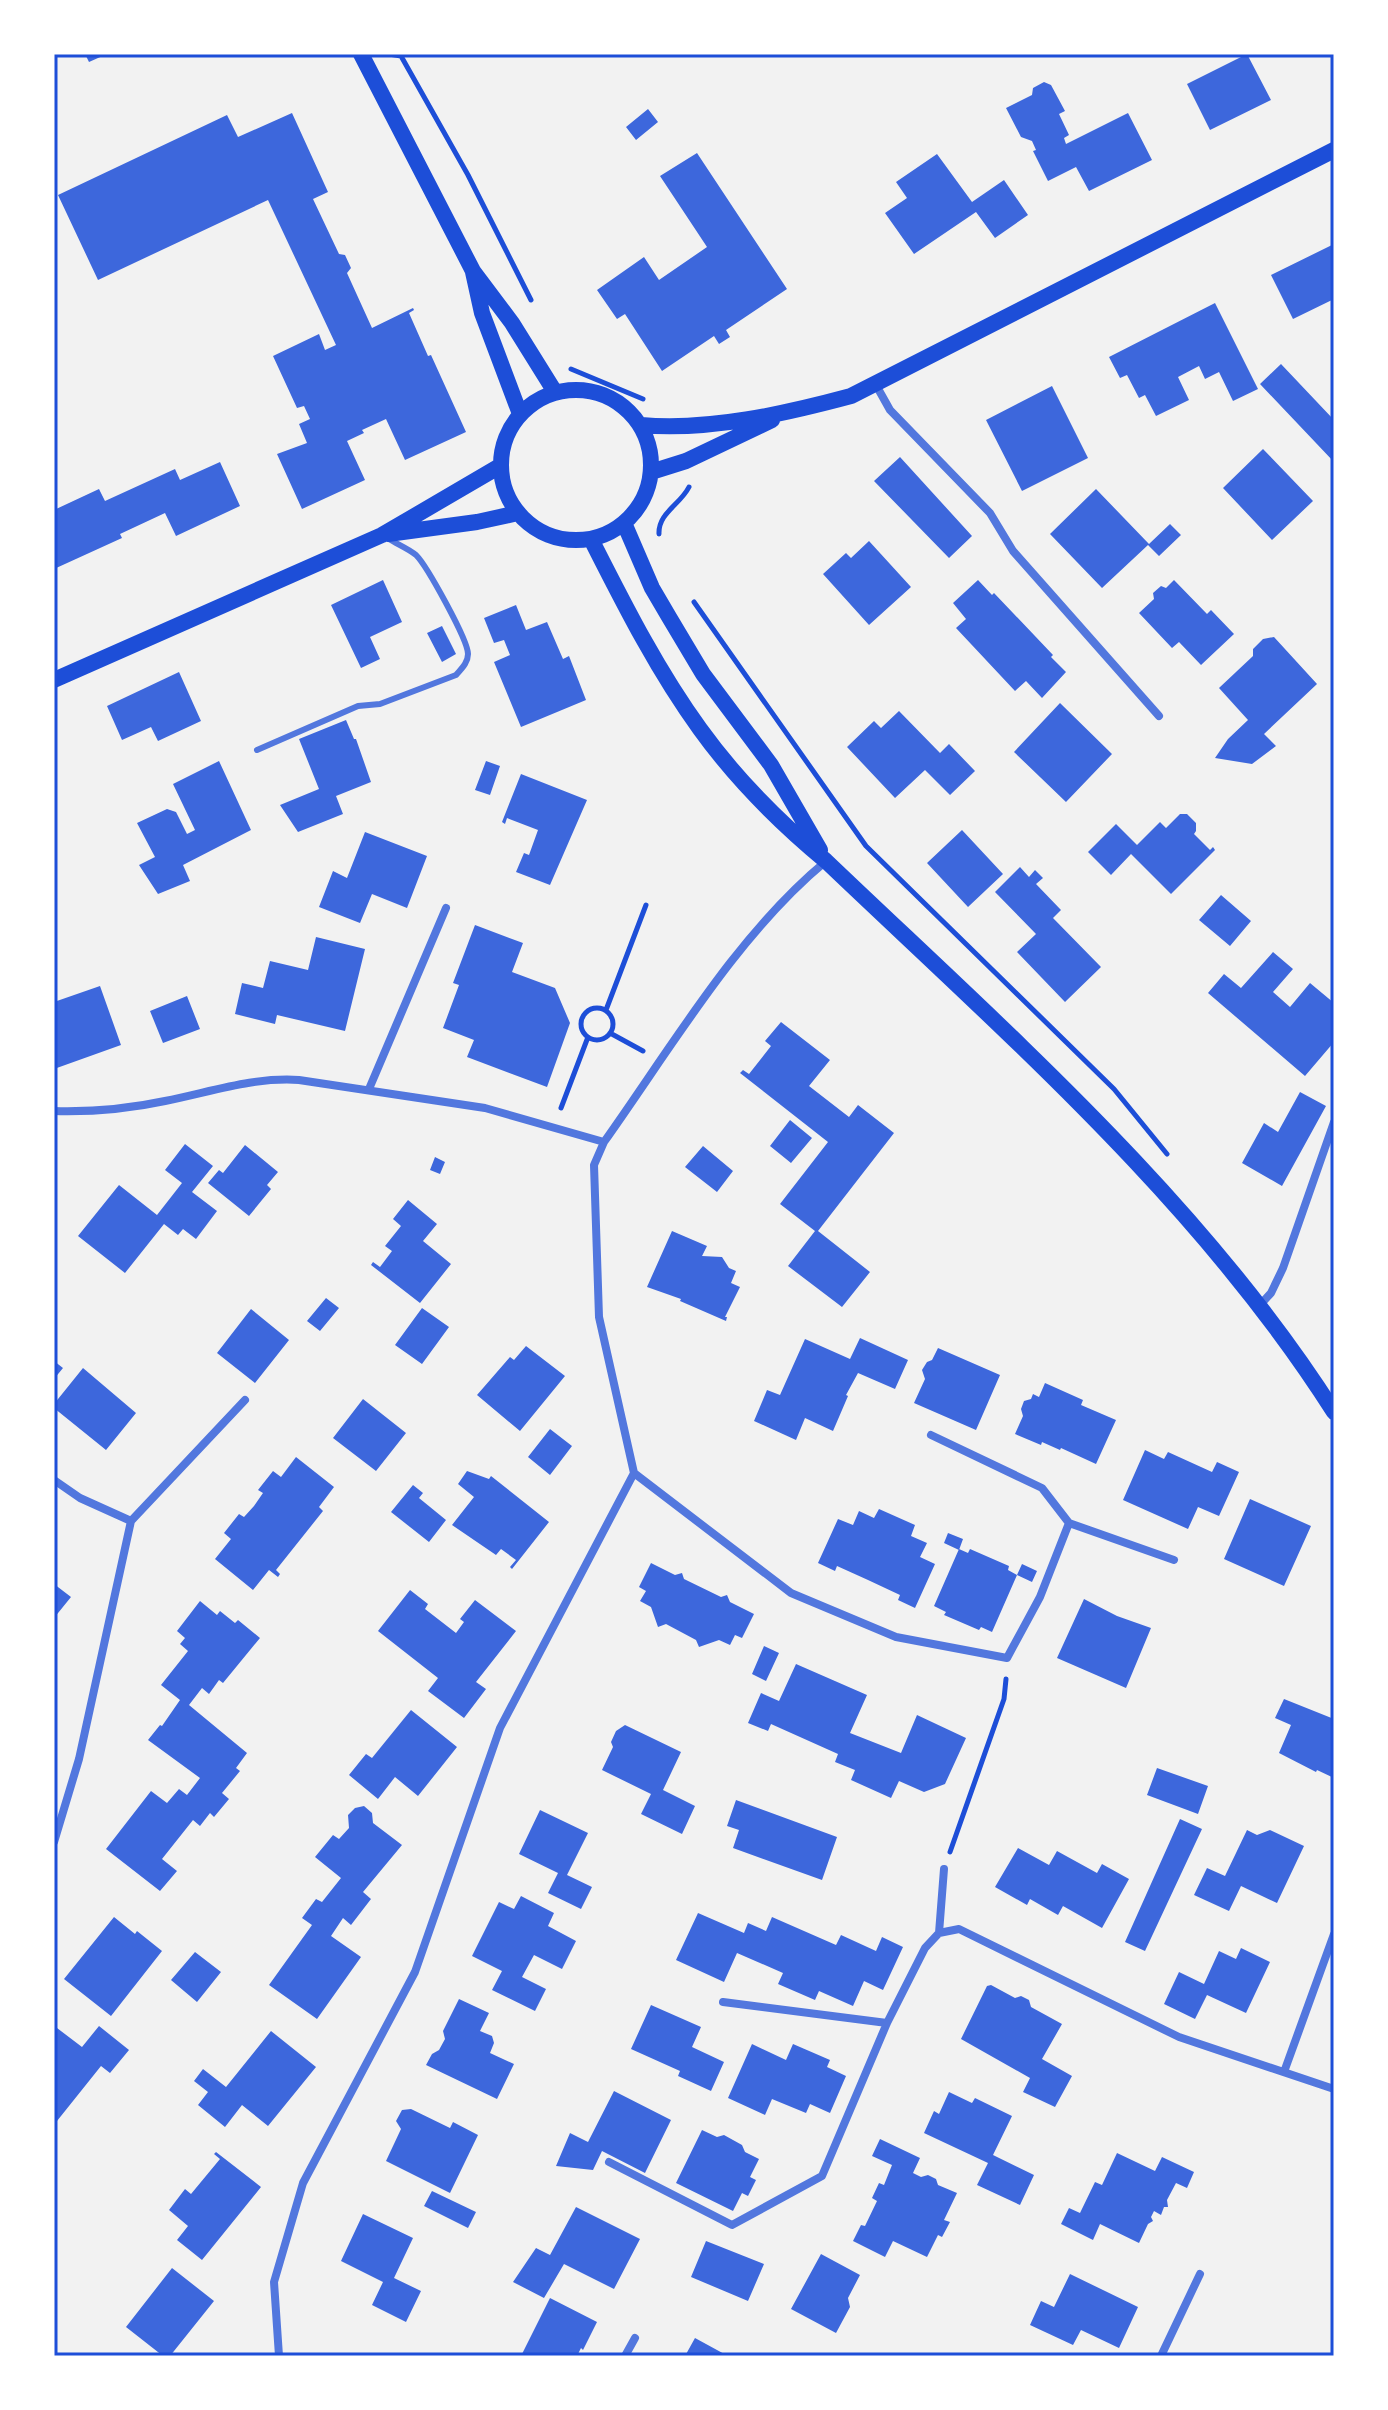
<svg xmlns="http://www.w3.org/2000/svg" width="1388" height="2410" font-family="'PT Sans',sans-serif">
<rect width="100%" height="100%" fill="#f2f2f2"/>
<!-- building -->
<path fill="#3d67dc" d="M85,54H107L89,62Z
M1247,54L1271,100L1210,130L1187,84Z
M1044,82L1051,85L1065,111L1059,114L1069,135L1064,138L1066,144L1128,113L1152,160L1089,191L1076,167L1048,181L1033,151L1036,150L1032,141L1021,137L1006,108L1032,95L1033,88Z
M648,109L658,122L636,140L626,127Z
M292,113L328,192L313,199L339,254L345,255L351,268L347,273L372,328L413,308L414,310L409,313L428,356L431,355L466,432L405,460L386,419L362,430L364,433L347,441L365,480L302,509L277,454L307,443L299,424L310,419L304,406L297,408L273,356L319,334L325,350L336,345L268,200L98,280L58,195L227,115L238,137Z
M697,153L787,289L726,330L730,337L719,344L714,336L662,371L625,314L617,319L597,290L644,257L659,280L707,247L660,176Z
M937,154L972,202L1004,180L1028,215L995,238L976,212L914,254L885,213L907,198L896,182Z
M1334,244V299L1293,319L1271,275Z
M1215,303L1258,389L1233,401L1219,372L1205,379L1199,366L1178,377L1189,400L1156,416L1145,395L1139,398L1127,375L1120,378L1109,357Z
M1281,364L1334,420V462L1260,384Z
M1052,386L1088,458L1022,491L986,420Z
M1263,449L1313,501L1272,540L1223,488Z
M900,457L972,536L949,558L874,481Z
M220,462L240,506L176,536L165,513L120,534L122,538L54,569V510L99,489L105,501L175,469L180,480Z
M1096,489L1149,544L1170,524L1181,535L1159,556L1148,545L1102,588L1050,534Z
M869,541L911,587L869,625L823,574L846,553L851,558Z
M383,580L402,622L370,637L380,659L361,668L331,605Z
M978,580L992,595L994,593L1053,655L1051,657L1066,672L1042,698L1026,681L1015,691L956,628L966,619L953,603Z
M1174,580L1207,614L1211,610L1234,634L1201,665L1179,642L1172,648L1139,613L1154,599L1153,593L1161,586L1166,588Z
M516,605L526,630L547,622L563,659L569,656L586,700L521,727L494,662L510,655L504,640L494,643L484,618Z
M442,626L456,654L442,662L427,633Z
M1274,637L1317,684L1264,734L1276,746L1252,764L1215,758L1228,739L1248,720L1219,688L1253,656V649L1263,639Z
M179,672L201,721L158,741L151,727L122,740L107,706Z
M1060,703L1112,754L1066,802L1014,752Z
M899,711L940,753L949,744L975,771L950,795L925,770L895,798L847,747L874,721L881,728Z
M346,720L354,739H356L371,782L336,796L343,814L298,832L280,805L319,789L299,739Z
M219,761L251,830L183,865L190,881L158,894L139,865L155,857L137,823L167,809L176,812L187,834L195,830L173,784Z
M486,761L500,766L490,795L475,790Z
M521,774L587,800L550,885L516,872L524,853L529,855L538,830L507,818L505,824L502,822Z
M1180,814H1187L1196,823V831L1194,834L1210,850L1213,847L1215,850L1171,894L1131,854L1111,875L1088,852L1116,824L1137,845L1160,822L1166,828Z
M962,830L1003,874L968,907L927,863Z
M365,832L427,856L407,908L372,894L360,923L319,907L333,871L347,878Z
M1020,867L1029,877L1035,870L1043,878L1036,884L1061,910L1053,918L1101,967L1065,1002L1017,952L1036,934L995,892Z
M1221,895L1251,921L1230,946L1199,920Z
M475,925L523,943L512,972L555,988L570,1023L547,1087L467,1057L474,1040L443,1028L459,985L453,983Z
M316,937L365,949L345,1031L277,1015L275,1024L235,1014L242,983L263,988L270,961L308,970Z
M1273,952L1293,969L1273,992L1290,1007L1310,983L1334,1003V1042L1305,1076L1208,993L1224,974L1241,988Z
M100,986L121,1045L54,1069V1002Z
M187,996L200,1029L163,1043L150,1011Z
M781,1022L830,1060L809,1086L849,1117L858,1105L894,1133L818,1231L870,1272L842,1307L788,1266L815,1231L780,1204L828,1142L740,1073L743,1070L749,1074L771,1046L765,1041Z
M1300,1092L1326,1106L1282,1186L1242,1163L1264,1123L1278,1132Z
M790,1120L812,1138L791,1163L770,1146Z
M185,1144L213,1166L192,1192L217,1211L196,1239L183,1229L178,1235L164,1224L125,1273L78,1236L119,1185L157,1215L182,1183L165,1170Z
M245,1145L278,1172L267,1185L271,1189L249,1216L208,1183L219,1170L223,1173Z
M703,1146L733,1171L717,1192L685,1167Z
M435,1157L445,1162L440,1174L430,1170Z
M408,1200L437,1224L423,1241L451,1264L420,1303L371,1265L373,1262L380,1267L392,1251L385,1246L401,1226L393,1219Z
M672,1231L707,1246L702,1256L722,1257L729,1268L736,1271L731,1283L740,1287L725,1317H727L726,1321L680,1301L681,1299L647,1287Z
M326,1298L339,1308L320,1331L307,1321Z
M422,1308L449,1327L422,1364L395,1345Z
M251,1309L289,1340L255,1383L217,1353Z
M860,1338L908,1360L895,1389L858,1373L846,1395L848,1396L833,1431L805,1418L796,1440L754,1421L767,1390L780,1395L805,1339L850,1359Z
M526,1346L565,1376L520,1431L477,1395L510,1357L514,1360Z
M938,1348L1000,1375L976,1430L914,1403L925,1379L922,1370L927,1362L932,1360Z
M54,1361L63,1368L54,1379Z
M83,1368L136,1413L106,1450L54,1408V1404Z
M1045,1383L1083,1400L1081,1405L1116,1420L1096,1464L1061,1448L1060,1450L1042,1442L1041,1445L1015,1434L1023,1416L1021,1409L1024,1401L1031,1399L1033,1394L1039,1397Z
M363,1399L406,1433L376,1471L333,1438Z
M550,1429L572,1446L550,1475L528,1457Z
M1145,1450L1164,1459L1168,1452L1212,1472L1217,1462L1239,1472L1219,1516L1198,1507L1188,1529L1123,1500Z
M296,1457L334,1487L319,1507L323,1511L276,1570L280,1574L278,1577L269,1570L253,1590L215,1559L231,1539L224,1533L239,1514L244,1517L254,1506L263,1493L258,1490L273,1471L281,1477Z
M467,1471L489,1479L491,1476L549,1522L512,1569L510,1567L516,1560L501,1549L496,1555L452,1525L474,1497L458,1484Z
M413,1485L423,1493L419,1498L446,1520L429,1542L391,1512Z
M1250,1499L1311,1526L1284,1586L1224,1559Z
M879,1509L915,1525L911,1536L927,1543L920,1557L935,1564L915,1608L898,1600L900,1595L868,1580L837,1566L835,1571L818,1563L838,1519L853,1525L859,1511L874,1518Z
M948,1533L963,1539L959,1550L944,1543Z
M959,1549L968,1553L970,1549L1009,1566L1008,1570L1017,1575L1022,1564L1037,1571L1032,1582L1017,1575L992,1632L981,1627L979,1630L944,1615L946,1612L934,1606Z
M651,1563L675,1575L682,1573L684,1579L721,1597L727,1595L730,1602L754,1614L742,1638L735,1635L730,1645L719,1640L699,1647L696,1640L666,1624L658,1627L651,1607L640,1601L646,1591L639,1587Z
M54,1584L71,1597L54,1618Z
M410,1590L428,1604L425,1609L456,1633L464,1622L460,1619L475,1600L516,1631L476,1682L486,1689L464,1718L428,1691L438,1678L378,1631Z
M1084,1599L1117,1616L1151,1628L1126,1688L1057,1658Z
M200,1601L217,1615L220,1611L235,1623L238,1620L260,1638L223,1683L219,1680L209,1694L202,1688L189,1705L247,1753L236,1768L240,1771L222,1793L229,1799L214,1817L210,1813L200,1826L193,1820L162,1859L177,1871L160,1891L106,1849L151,1791L167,1803L179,1789L187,1795L200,1778L148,1740L160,1725L162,1726L180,1700L161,1685L188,1651L180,1644L185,1638L177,1631Z
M764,1646L779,1653L766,1681L752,1674Z
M796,1664L867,1695L850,1733L901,1753L917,1715L966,1738L945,1784L924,1792L899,1781L891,1798L851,1780L855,1770L835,1762L838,1754L771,1724L768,1731L748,1723L761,1693L779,1701Z
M1284,1699L1334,1719V1778L1317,1770L1316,1772L1279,1753L1291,1725L1275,1718Z
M411,1710L457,1747L418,1796L395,1777L378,1799L349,1775L366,1754L372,1758Z
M625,1725L681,1752L663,1790L695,1806L682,1834L641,1814L651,1794L602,1770L613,1747L611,1742L616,1731Z
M1157,1768L1208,1786L1198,1814L1147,1795Z
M736,1800L837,1837L822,1880L733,1848L739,1830L727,1826Z
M364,1806L372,1813L373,1823L402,1845L363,1892L371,1899L351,1925L343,1918L331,1936L361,1957L317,2019L269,1985L312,1925L302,1918L316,1899L322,1902L341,1878L315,1857L333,1835L339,1839L349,1828L348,1815L355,1808Z
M540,1810L588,1833L567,1875L592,1887L581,1909L548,1893L558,1873L519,1854Z
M1180,1819L1202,1829L1145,1951L1125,1942Z
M1247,1830L1257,1835L1270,1830L1304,1846L1277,1903L1241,1886L1229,1911L1194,1895L1207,1868L1225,1876Z
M1018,1848L1049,1865L1057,1851L1097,1873L1102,1864L1129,1879L1102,1928L1063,1906L1058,1915L1030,1899L1027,1905L995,1887Z
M521,1896L554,1913L548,1926L576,1941L562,1969L534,1955L522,1977L546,1989L535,2011L492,1990L502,1971L472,1956L499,1902L514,1909Z
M698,1913L744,1933L748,1923L766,1931L772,1917L836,1945L841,1935L876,1951L882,1937L903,1947L883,1990L864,1981L853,2006L819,1991L815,2000L778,1984L783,1973L737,1953L724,1982L676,1960Z
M114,1917L135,1934L137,1931L162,1951L111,2016L64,1979Z
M1241,1948L1270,1962L1246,2013L1207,1995L1195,2019L1164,2004L1179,1972L1204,1984L1219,1951L1236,1959Z
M195,1952L221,1972L197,2002L171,1980Z
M991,1985L1015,1998L1021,1996L1029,2000L1031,2007L1062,2024L1042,2059L1072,2076L1055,2107L1023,2092L1030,2078L961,2039L987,1986Z
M459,1999L489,2013L480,2031L492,2036L494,2043L490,2053L514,2064L497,2099L426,2065L432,2054L439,2050L445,2039L443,2031Z
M651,2005L701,2027L692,2047L724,2062L711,2091L678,2076L680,2071L631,2049Z
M99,2026L129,2050L110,2073L101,2066L57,2121L54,2118V2033L57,2028L82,2047Z
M271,2031L316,2067L268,2126L242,2105L225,2127L198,2105L208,2092L194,2081L203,2069L226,2087Z
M752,2044L786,2060L793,2044L830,2060L827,2067L846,2076L830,2113L810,2104L806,2113L772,2099L765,2115L728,2098Z
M614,2091L671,2120L645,2173L602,2151L593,2170L556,2166L570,2133L588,2142Z
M949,2092L972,2103L975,2098L1012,2116L993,2155L1034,2175L1020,2205L977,2185L988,2163L924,2133L934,2111L939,2114Z
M411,2109L450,2128L453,2122L478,2135L450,2193L386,2161L401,2129L396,2121L402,2110Z
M702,2130L717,2137L724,2135L742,2145L745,2152L759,2159L750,2177L756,2180L748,2196L742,2193L733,2211L676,2183Z
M880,2139L920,2158L913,2173L921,2177L928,2175L936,2179L938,2185L957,2193L944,2220L950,2222L942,2237L938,2235L927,2257L893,2241L885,2257L853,2241L861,2225L865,2226L877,2201L872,2198L879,2183L884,2185L892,2165L872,2156Z
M216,2152L261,2187L202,2260L177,2240L188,2226L169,2210L185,2189L191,2194L220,2159L214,2154Z
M1117,2153L1155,2171L1162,2157L1194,2172L1187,2188L1176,2183L1167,2200L1168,2207H1164L1161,2215L1154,2211L1151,2217L1153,2221L1148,2224L1139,2243L1100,2224L1093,2240L1061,2224L1069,2208L1080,2213L1095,2182L1102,2185Z
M432,2191L476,2212L468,2228L424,2206Z
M576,2207L640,2239L614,2289L564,2264L544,2298L513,2282L536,2248L550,2255Z
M363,2214L413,2238L394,2278L421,2291L406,2322L372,2305L383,2282L341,2261Z
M706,2241L764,2264L748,2301L691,2277Z
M821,2254L860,2275L848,2298L850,2307L836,2333L791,2309Z
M172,2268L214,2301L170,2356H163L126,2327Z
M1070,2274L1138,2307L1119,2348L1081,2330L1073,2345L1030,2325L1041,2301L1054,2307Z
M550,2298L597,2322L583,2350L581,2348L577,2356H521Z
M695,2338L728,2356H685Z"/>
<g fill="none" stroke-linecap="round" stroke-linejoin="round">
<!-- path -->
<path stroke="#1d4ed8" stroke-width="5" d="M389,54L401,56L468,175L531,300
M571,369L643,399
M659,534C658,513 680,505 689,487
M694,602L866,846L1114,1089L1167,1154
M581 1024a16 16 0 1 1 32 0a16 16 0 1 1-32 0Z
M606,1010L646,905
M610,1033L643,1051
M561,1108L588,1037
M950,1852L1004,1699L1006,1679"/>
<!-- service -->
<path stroke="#5277de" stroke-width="6" d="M257,750L358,706L380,704L456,675C461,669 468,663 468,654C468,640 427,566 416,555C409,549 397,544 389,539"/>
<!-- minor -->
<path stroke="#5277de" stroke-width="8" d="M876,385L890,410L990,513L1013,551L1159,716
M369,1089L446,908
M54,1111C92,1112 128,1109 165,1101C211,1092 252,1077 299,1080L485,1108L604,1142
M1260,1305L1271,1293L1283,1268L1334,1122
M931,1435L1042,1488L1069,1523
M634,1473L791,1593L896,1637L1007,1658L1040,1597L1069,1523L1174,1560
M54,1480L80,1498L131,1521L79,1759L54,1842
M131,1521L245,1400
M939,1933L944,1869
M723,2002L887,2023
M1284,2072L1334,1934
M609,2162L732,2225L822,2176L887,2023L925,1948L939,1933L959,1929L1179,2037L1334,2089
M279,2356L274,2282L303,2183L415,1972L500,1728L634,1473L599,1317L594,1165L604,1142C671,1048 737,935 825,862
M625,2356L635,2338
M1161,2356L1200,2274"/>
<!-- secondary -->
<path stroke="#1d4ed8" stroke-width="16" d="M361,54L473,271L512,323L555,392
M473,272L482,313L520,414
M501 465a75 75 0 1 1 150 0a75 75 0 1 1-150 0Z
M641,425C709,431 784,414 851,396L1334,150
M651,472L686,461L772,420
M624,523L652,588L669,617L703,674L771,765L820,850
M388,534L477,522L518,513
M591,539C624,604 657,670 700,729C736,779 779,822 826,861C1005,1032 1200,1201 1334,1412
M54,680L382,535L500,466"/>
</g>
<!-- border -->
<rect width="1388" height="2410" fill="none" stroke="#ffffff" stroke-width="112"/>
<rect x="56" y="56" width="1276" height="2298" fill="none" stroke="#1d4ed8" stroke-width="3"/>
</svg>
